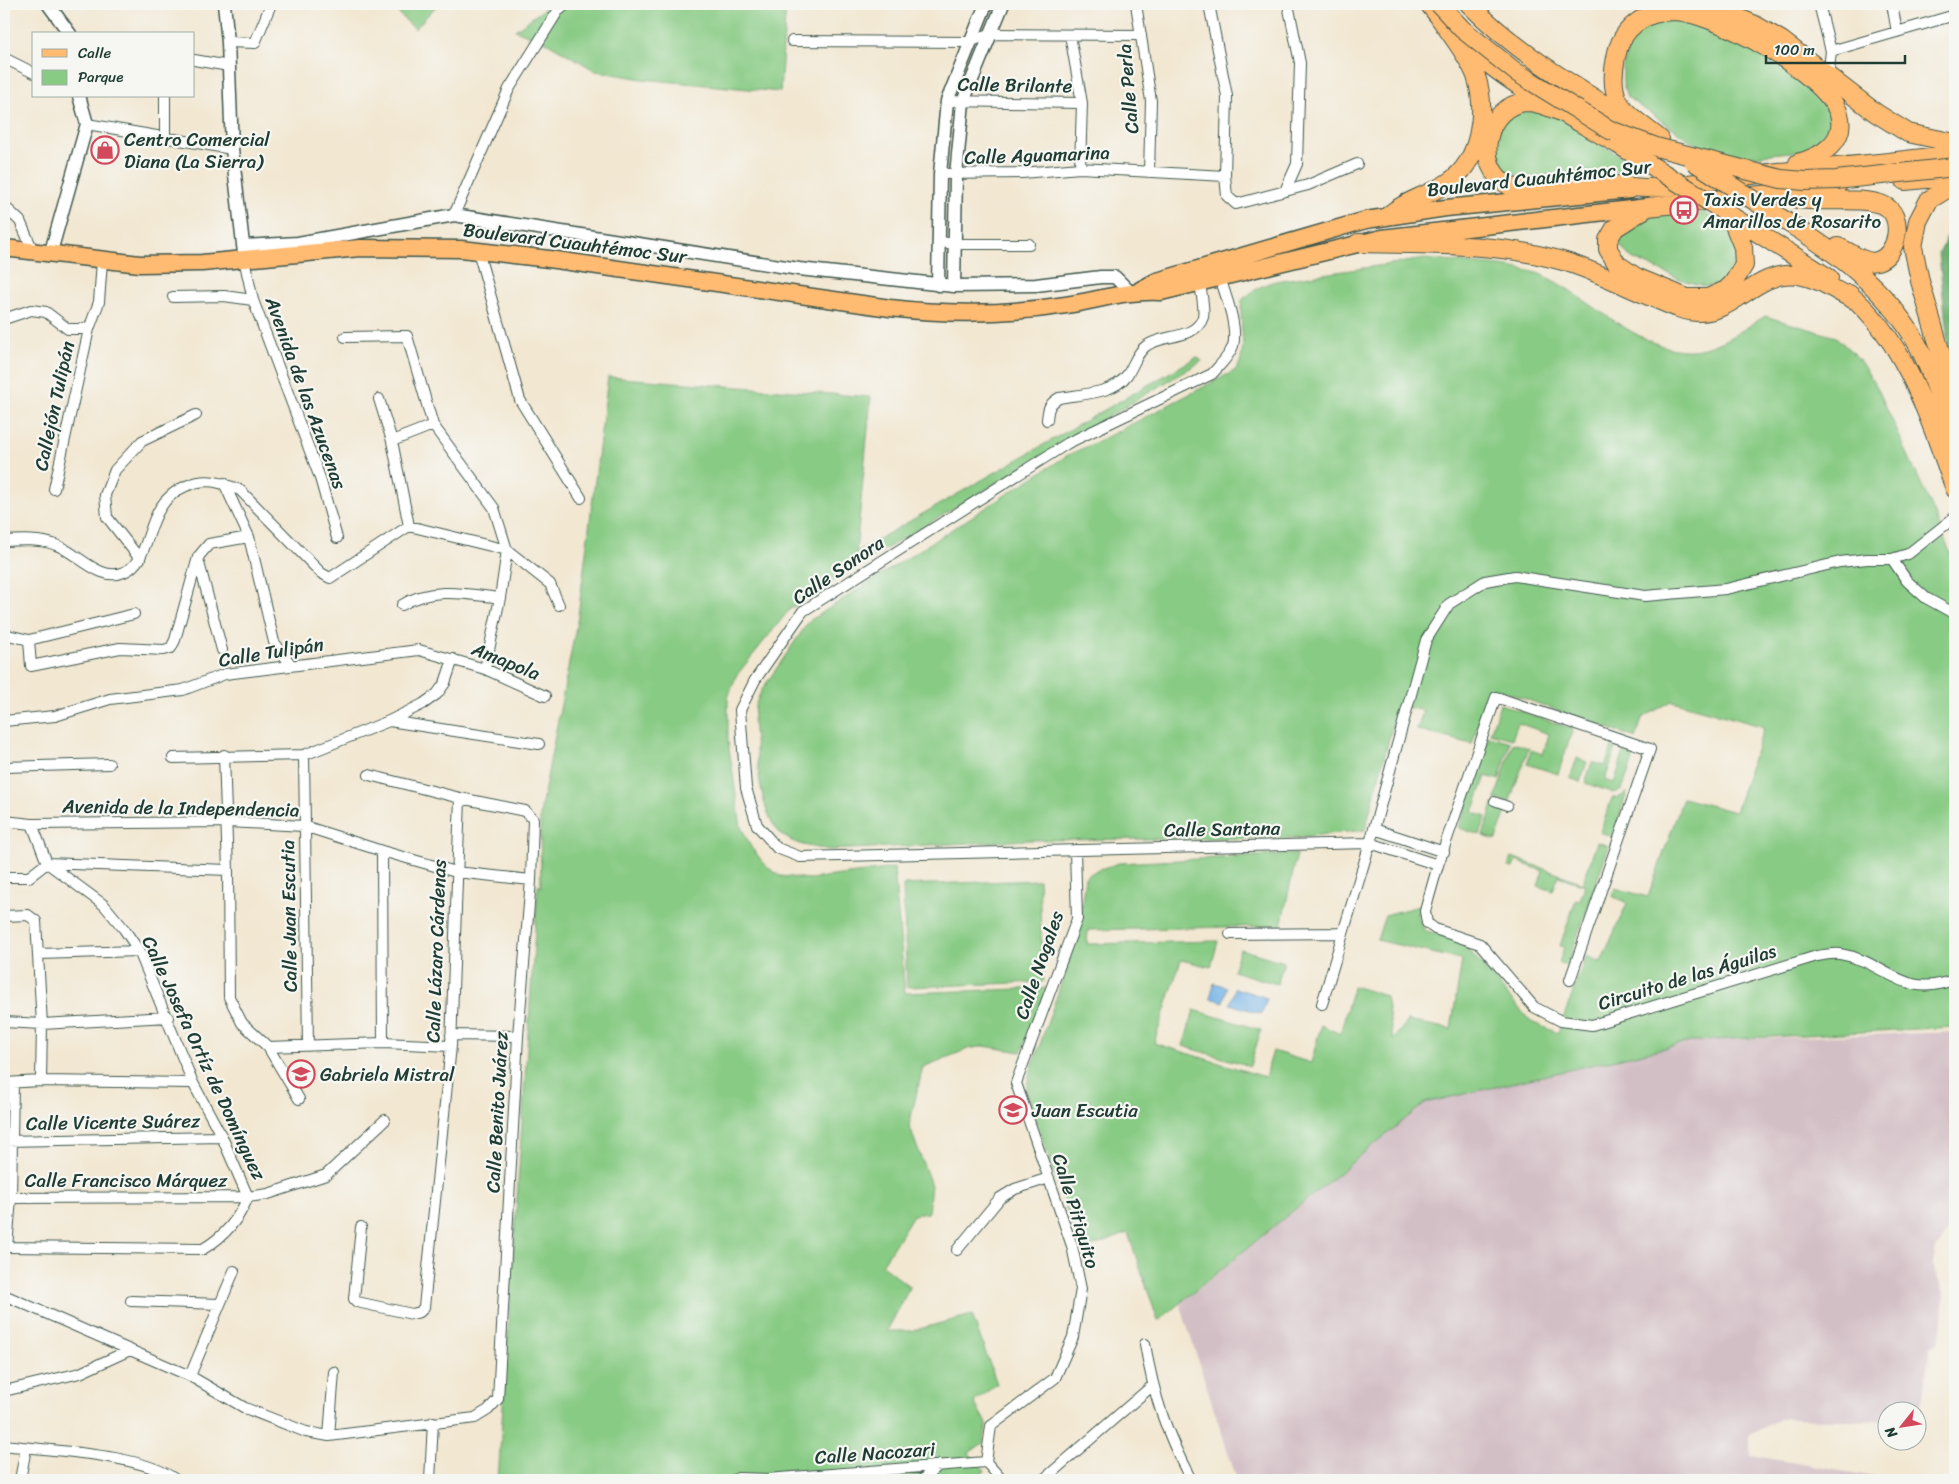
<svg xmlns="http://www.w3.org/2000/svg" width="1959" height="1484" font-family="Sriracha,sans-serif">
<rect width="100%" height="100%" fill="#f6f6f2"/>
<filter id="ink" filterUnits="userSpaceOnUse"><feTurbulence type="fractalNoise" baseFrequency=".02" numOctaves="2"/><feDisplacementMap in="SourceGraphic" scale="10" xChannelSelector="R" yChannelSelector="G"/><feConvolveMatrix kernelMatrix="1 2 1 2 8 2 1 2 1" color-interpolation-filters="sRGB"/></filter>
<filter id="wash" filterUnits="userSpaceOnUse"><feTurbulence type="fractalNoise" baseFrequency=".0096" numOctaves="4" result="noise"/><feDisplacementMap in="SourceGraphic" scale="20" xChannelSelector="R" yChannelSelector="G"/><feGaussianBlur stdDeviation="1.12" result="paint"/><feColorMatrix in="noise" values="0 0 0 0 0 0 0 0 0 0 0 0 0 0 0 0 0 1.4 0 .05"/><feComposite in="paint" operator="in"/></filter>
<g filter="url(#wash)">
<rect width="100%" height="100%" fill="#f2e7d1"/>
<!-- industrial -->
<path fill="#d2bec5" d="M1955,1032V1219L1935,1251L1933,1265L1944,1296L1940,1340L1930,1347L1919,1422H1917L1916,1412H1886V1421L1779,1419L1750,1435V1455L1886,1479V1480H1237L1180,1304L1425,1103L1693,1041Z"/>
<!-- green -->
<path fill="#88cb84" stroke="#54845c" d="M392,4H438L415,29L398,13Z
M551,4H786L780,92L642,79L596,71L546,42L515,30Z
M1667,17L1728,32L1809,83L1834,118L1829,141L1810,150L1722,159L1711,155L1627,97C1616,73 1627,39 1649,23C1653,19 1662,18 1667,17Z
M1522,108L1561,116L1639,169L1531,177L1510,174L1499,165L1493,151L1502,117Z
M1698,209C1712,218 1725,224 1733,238C1743,257 1729,288 1706,286C1685,284 1654,267 1634,259C1624,253 1621,248 1618,237L1636,219Z
M1425,259C1455,263 1516,264 1542,275C1590,296 1650,363 1704,348C1726,342 1746,328 1765,316L1836,337L1858,358L1877,387L1934,512L1955,566V1027L1695,1041L1425,1103L1158,1321L1128,1233L1081,1251L1026,1091L1029,1076L1078,935L1085,877L1097,870L1119,863L1297,854L1281,926L1088,930L1087,944L1218,941L1211,967L1181,960L1154,1043L1265,1077L1273,1051L1311,1063L1321,1025L1340,1034L1353,986L1386,996L1393,1039L1408,1021L1451,1029L1462,960L1377,940L1385,915L1419,906L1417,914L1424,930L1462,942L1531,1022L1558,1033L1586,956L1601,962L1627,903L1612,896L1615,888L1648,897L1683,798L1735,812L1764,727L1672,701L1642,718L1636,738L1494,688L1487,695L1472,744L1417,730L1423,711L1398,705L1365,830L1293,838L1030,840L830,850C813,847 794,846 780,833C758,812 757,751 753,722L755,706L761,691L809,621L1068,455L1099,441L1236,370C1249,351 1238,322 1242,300C1252,291 1263,284 1276,281Z
M1197,357L1202,361L862,563L790,609L736,676L728,698V742L741,827L751,847L767,867L780,876L810,879L894,868L905,993L1047,988L1021,1052L984,1046L968,1049L923,1067L909,1125L931,1185L928,1213L913,1215L882,1265L910,1287L887,1331H911L972,1315L997,1384L974,1402L987,1425L983,1443L969,1453L985,1471L975,1480H498L538,885L541,887L540,814L578,616L608,377L871,397L856,552Z
M1500,704L1573,729L1558,774L1527,764L1531,750L1543,754L1549,734L1518,723L1512,739L1490,733Z
M1489,736L1510,742L1499,780L1486,776L1473,812L1486,817L1480,835L1459,828Z
M1513,743L1529,748L1509,803L1495,799Z
M1620,745L1636,751L1622,790L1614,793L1585,783L1592,762L1605,766L1612,747L1616,748L1605,780L1614,783L1624,752L1619,749Z
M1577,758L1587,762L1580,782L1570,778Z
M1627,792L1613,837L1600,832L1612,798L1620,797Z
M1493,804L1507,808L1496,840L1483,836Z
M1597,842L1609,846L1567,966L1559,963L1564,947L1560,946L1576,899L1580,900L1585,885L1558,876L1553,891L1538,886L1543,871L1516,861L1513,868L1508,867L1512,857L1583,883Z
M1039,880L1043,982L907,987L903,885Z
M1240,949L1284,962L1277,984L1233,971Z
M1194,1010L1261,1030L1250,1066L1183,1046Z"/>
<!-- forest -->
<path fill="#6eaf72" stroke="#467653" d="M1955,219V375L1949,356L1939,254Z"/>
<!-- water -->
<path fill="#75b4e8" stroke="#4a788e" d="M1214,983L1227,987L1223,1002L1210,998Z
M1235,988L1267,998L1262,1014L1230,1004Z"/>
</g>
<g filter="url(#ink)">
<g fill="none" stroke-linecap="round" stroke-linejoin="round">
<!-- pedestrian casing -->
<g stroke="#3f564c" stroke-width="10">
<path id="pedestrian" d="M1494,801L1508,806"/>
</g>
<!-- minor casing -->
<g stroke="#3f564c" stroke-width="12">
<path id="minor" d="M1136,4L1151,101L1149,172
M1209,4L1227,96L1225,176L1227,196L1236,204L1308,185L1357,164
M1819,4L1831,51L1828,78
M1892,4L1897,32
M1070,35L1082,103L1080,168
M792,41L969,42L990,34L1141,35
M228,42L255,43L271,4
M1831,51L1955,15
M4,58L34,73
M194,60L229,66
M165,96V137
M947,101L1082,103
M87,124L232,149
M940,174L1022,173L1080,168L1225,176
M1285,191L1297,164L1300,63L1288,4
M4,206L20,221L34,253
M454,215L509,89L558,11L567,4
M940,242L957,244H1029
M478,251L520,400L581,498
M244,259L253,300L320,478L337,538
M1220,278C1226,296 1238,327 1233,346C1229,357 1219,366 1212,374L1068,443L803,611L755,680L740,710L746,788L757,825L777,848L800,857L1370,843L1438,865
M173,297L224,296L253,300
M4,319L31,310L46,312L68,329H89
M345,337L407,336L433,425L494,508L507,550L500,598L485,669
M379,399L392,441L409,526
M1047,420C1048,408 1049,404 1059,398C1081,394 1114,394 1127,375C1134,366 1136,353 1146,346C1162,334 1196,340 1203,317C1205,308 1201,293 1200,283
M392,441L433,425
M224,483L249,537L274,642L291,665
M54,489L89,329L99,302L102,261
M4,541C21,540 40,539 56,545C77,552 100,583 124,572C156,558 141,505 186,486C206,477 220,482 240,490L321,573L330,578L409,526L507,550L550,584L559,605
M140,559L107,517L105,495L115,470L142,441L196,415
M198,559L222,650
M1892,559L1907,581L1926,598L1955,614
M402,605C432,586 467,594 500,598
M4,634L29,640L134,614
M29,640L31,666L120,648L164,650L171,648L175,640L198,557L209,544L249,537
M4,721L55,716L110,699L183,690L225,674L419,650L485,669L545,696
M389,721L539,744
M224,755L228,870L229,997L242,1023L268,1047L383,1043L451,1046
M304,755L308,1046
M173,758L304,755L389,721L423,704L437,694L445,683L453,659
M4,767L109,764
M4,821L32,824L227,822L304,826L382,851L456,872L531,880
M32,824L47,863L104,905L124,929L139,951L193,1083L222,1137L248,1197
M1374,829L1444,852
M382,851L383,1043
M4,877H29L47,863L228,870
M4,916L28,915L36,921L42,1024L41,1081
M1230,934L1343,933
M38,954L139,951
M1570,980L1650,749L1496,697L1438,865L1425,911L1427,923L1435,929L1480,944L1534,1007L1561,1021L1592,1025L1817,956C1824,955 1833,953 1840,954C1886,961 1902,1001 1955,979
M1322,1004L1370,843L1426,640L1449,604L1485,581L1515,576L1645,596L1726,589L1840,562L1867,559H1892L1908,554L1955,517
M4,1022L42,1024L168,1017
M451,1035L518,1036
M268,1047L299,1099
M4,1083L41,1081L193,1083
M4,1141L222,1137
M4,1198L248,1197L268,1194L326,1175L385,1120
M361,1227L354,1299L357,1302L412,1314L420,1312L424,1307L451,1046L460,798
M4,1247L203,1249C225,1236 238,1220 248,1197
M7,1247L11,1198L13,1083
M957,1250L1000,1198L1015,1189L1049,1178
M4,1295L130,1350
M131,1301L220,1304
M1145,1344C1154,1398 1166,1432 1191,1480
M190,1376L234,1271
M4,1391L80,1373L130,1350L190,1376L245,1408L306,1432L329,1436L475,1418L488,1410L498,1399L518,1036L531,880L533,819L525,811L460,798L369,775
M329,1436L334,1372
M4,1445C49,1451 141,1453 176,1480
M986,1462L991,1426L1055,1378L1073,1337L1081,1289L1072,1246L1016,1083L1077,919L1075,850
M986,1462L1002,1480
M20,1480L26,1448
M430,1480L433,1422
M734,1480L738,1478L767,1479L986,1462
M922,1480L939,1465
M1043,1480L1152,1386"/>
</g>
<!-- tertiary casing -->
<g stroke="#3f564c" stroke-width="15">
<path id="tertiary" d="M48,4L70,34
M224,4L228,42L232,149L244,253
M243,246L298,243L454,215L799,269L954,286L1036,285L1101,277H1115L1130,292
M50,255L87,124L79,96
M938,285L940,174L947,101L986,4
M954,286L956,175L963,102L1003,4"/>
</g>
<!-- primary casing -->
<g stroke="#3f564c" stroke-width="19">
<path id="primary" d="M4,248L140,264L202,263L360,248L461,249L549,259L890,308C948,315 1009,314 1066,305C1100,300 1126,290 1161,292L1382,238L1648,207
M1140,290L1157,281L1366,220L1446,208L1630,190"/>
</g>
<!-- trunk casing -->
<g stroke="#3f564c" stroke-width="20">
<path id="trunk" d="M1429,4C1477,69 1550,105 1619,145
M1469,4C1515,51 1572,85 1628,119
M1695,4L1727,13L1755,25L1781,40L1876,113L1908,133L1955,143
M1563,113C1551,108 1540,102 1527,102C1485,104 1472,168 1510,186C1529,195 1569,184 1589,183C1608,182 1627,188 1646,188C1683,187 1722,178 1759,174C1824,167 1891,164 1955,153
M1660,139C1626,112 1606,105 1616,57C1621,28 1644,12 1672,11C1714,11 1826,74 1839,114C1847,142 1820,157 1798,163
M1905,181L1955,176
M1955,184L1929,200L1918,221L1913,247L1920,281L1955,402
M1798,199C1824,203 1860,196 1883,205C1905,214 1899,255 1877,261C1864,265 1850,251 1838,247
M1728,214L1829,278
M1389,215C1406,200 1430,195 1449,182C1481,160 1487,110 1476,76C1468,55 1451,35 1439,17
M1730,215L1743,247L1744,265L1733,283L1726,290L1708,298H1687L1636,277L1617,264L1608,249V240L1615,228L1648,207L1837,187
M1787,222C1837,253 1885,288 1915,340C1933,372 1943,409 1955,443
M1358,243C1427,245 1500,242 1566,262C1595,271 1623,285 1651,297C1666,303 1681,311 1697,312C1735,314 1755,270 1798,275C1820,278 1838,293 1857,301
M1849,294C1907,342 1930,421 1955,489"/>
</g>
<!-- pedestrian -->
<use href="#pedestrian" stroke="#fff" stroke-width="8"/>
<!-- minor -->
<use href="#minor" stroke="#fff" stroke-width="10"/>
<!-- tertiary -->
<use href="#tertiary" stroke="#fff" stroke-width="12"/>
<!-- primary -->
<use href="#primary" stroke="#ffbb71" stroke-width="16"/>
<!-- trunk -->
<use href="#trunk" stroke="#ffbb71" stroke-width="18"/>
<!-- trunk-bridge casing -->
<g stroke="#3f564c" stroke-width="20" stroke-linecap="butt">
<path id="trunk-bridge" d="M1439,4L1462,29L1516,72L1610,130L1656,147L1781,179L1805,181L1836,180L1955,167
M1619,145L1725,212
M1693,161L1787,222"/>
</g>
<!-- trunk-bridge -->
<use href="#trunk-bridge" stroke="#ffbb71" stroke-width="18"/>
</g>
</g>
<!-- icons -->
<defs>
<g id="shop-ring" transform="scale(1.4375)"><circle r="9.5" fill="#f6f6f2" stroke="#d1495b" stroke-width="1.5"/><path d="M-5-2.5h2.3a2.7 3.5 0 0 1 5.4 0H5L5.5 6h-11ZM-1.5-2.5h3a1.5 2.3 0 0 0-3 0Z" fill="#d1495b"/></g>
<g id="bus-ring" transform="scale(1.4375)"><circle r="9.5" fill="#f6f6f2" stroke="#d1495b" stroke-width="1.5"/><path d="M-5-6H5V4H4V6H2V4H-2V6H-4V4H-5ZM-3.5-4V0h7V-4ZM-3.5 1.2v1.5H-2V1.2ZM2 1.2v1.5H3.5V1.2Z" fill="#d1495b"/></g>
<g id="school-ring" transform="scale(1.4375)"><circle r="9.5" fill="#f6f6f2" stroke="#d1495b" stroke-width="1.5"/><path d="M0-5L7-2L0 1L-7-2ZM-4 1L0 2.5L4 1V4Q0 6-4 4Z" fill="#d1495b"/></g>
</defs>
<g fill-rule="evenodd">
<use href="#shop-ring" x="105" y="150"/>
<use href="#bus-ring" x="1684" y="210"/>
<use href="#school-ring" x="301" y="1074"/>
<use href="#school-ring" x="1013" y="1110"/>
</g>
<g text-anchor="middle" dominant-baseline="central" stroke-width="4.5" stroke-linejoin="round" paint-order="stroke">
<!-- street labels -->
<g font-size="19" fill="#1f3d34" stroke="#f6f6f2">
<text transform="translate(1015 85) rotate(1)">Calle Brilante</text>
<text transform="translate(1128 89) rotate(-95)">Calle Perla</text>
<text transform="translate(1037 155) rotate(-2)">Calle Aguamarina</text>
<text transform="translate(1539 178) rotate(-6)">Boulevard Cuauhtémoc Sur</text>
<text transform="translate(575 243) rotate(7)">Boulevard Cuauhtémoc Sur</text>
<text transform="translate(306 393) rotate(70)">Avenida de las Azucenas</text>
<text transform="translate(54 406) rotate(-78)">Callejón Tulipán</text>
<text transform="translate(838 570) rotate(-34)">Calle Sonora</text>
<text transform="translate(271 652) rotate(-9)">Calle Tulipán</text>
<text transform="translate(506 661) rotate(22)">Amapola</text>
<text transform="translate(181 808) rotate(1)">Avenida de la Independencia</text>
<text transform="translate(1222 829) rotate(-1)">Calle Santana</text>
<text transform="translate(289 916) rotate(-91)">Calle Juan Escutia</text>
<text transform="translate(436 951) rotate(-88)">Calle Lázaro Cárdenas</text>
<text transform="translate(1039 965) rotate(-71)">Calle Nogales</text>
<text transform="translate(1687 977) rotate(-17)">Circuito de las Águilas</text>
<text transform="translate(204 1058) rotate(65)">Calle Josefa Ortíz de Domínguez</text>
<text transform="translate(497 1112) rotate(-87)">Calle Benito Juárez</text>
<text transform="translate(113 1122) rotate(-1)">Calle Vicente Suárez</text>
<text x="126" y="1180">Calle Francisco Márquez</text>
<text transform="translate(1076 1211) rotate(73)">Calle Pitiquito</text>
<text transform="translate(875 1453) rotate(-4)">Calle Nacozari</text>
</g>
<!-- poi labels -->
<g font-size="19" fill="#1f3d34" stroke="#f6f6f2" text-anchor="start">
<text x="124" y="139">Centro Comercial<tspan x="124" dy="22">Diana (La Sierra)</tspan></text>
<text x="1703" y="199">Taxis Verdes y<tspan x="1703" dy="22">Amarillos de Rosarito</tspan></text>
<text x="320" y="1074">Gabriela Mistral</text>
<text x="1032" y="1110">Juan Escutia</text>
</g>
</g>
<!-- margin -->
<rect width="1959" height="1484" fill="none" stroke="#f6f6f2" stroke-width="20"/>
<!-- legend -->
<rect x="32" y="32" width="162" height="65" fill="#f6f6f2" stroke="#a0aca6"/>
<rect x="42" y="49" width="25" height="8" fill="#ffbb71" stroke="#a0aca6"/>
<text x="78" y="58" font-size="15" fill="#1f3d34">Calle</text>
<rect x="42" y="70" width="25" height="15" fill="#88cb84" stroke="#a0aca6"/>
<text x="78" y="82" font-size="15" fill="#1f3d34">Parque</text>
<!-- north arrow -->
<g transform="translate(1902 1426) rotate(240)"><circle r="24" fill="#f6f6f2" stroke="#a0aca6"/>
<path d="M0-4L9 19L0 12L-9 19Z" fill="#d1495b"/>
<text y="-8" font-size="14" font-weight="bold" text-anchor="middle" fill="#1f3d34">N</text>
</g>
<!-- scale -->
<path d="M1766 55v8h139v-8" fill="none" stroke="#1f3d34" stroke-width="2.5"/>
<text x="1774" y="55" font-size="15" fill="#1f3d34" stroke="#f6f6f2" stroke-width="4" paint-order="stroke">100 m</text>
</svg>
